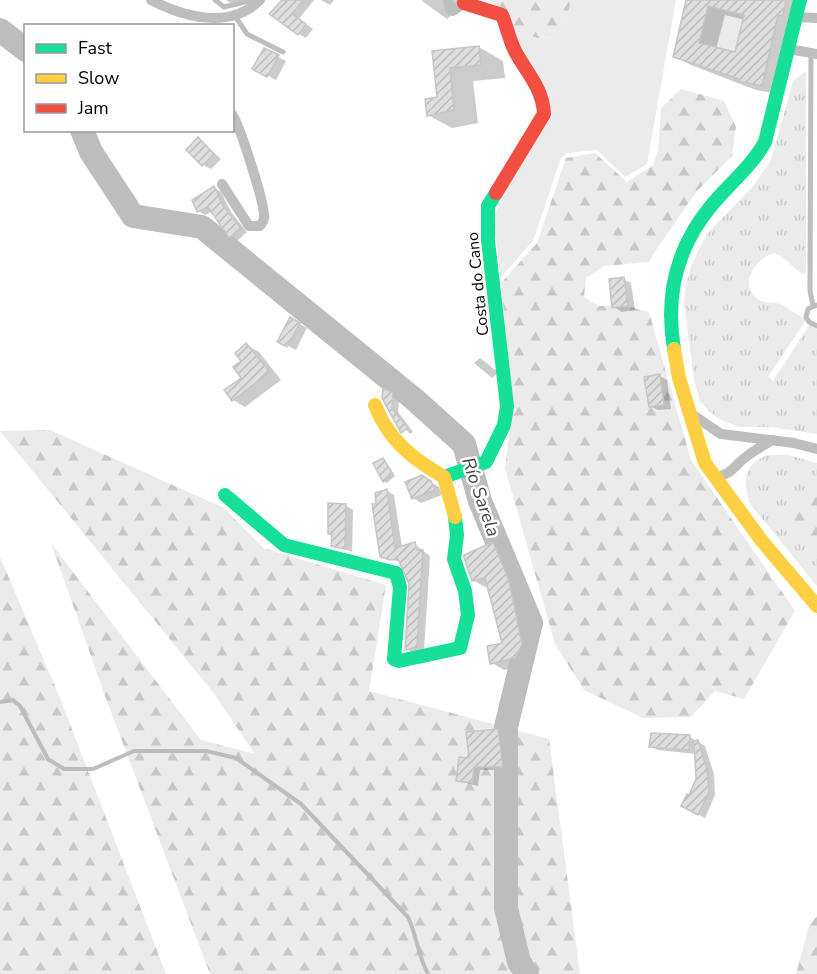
<svg xmlns="http://www.w3.org/2000/svg" width="817" height="974" font-family="'Nunito Sans',sans-serif">
<defs>
<pattern id="grass-tufts" width="24" height="20" patternUnits="userSpaceOnUse" patternTransform="scale(1.5)"><rect width="24" height="20" fill="#ebebeb"/><path d="M3 7l-1-3M5 7V3M7 7l1-3M15 17l-1-3M17 17v-4M19 17l1-3" fill="none" stroke="#c8c8c8"/></pattern>
<pattern id="forest-firs" width="22" height="20" patternUnits="userSpaceOnUse" patternTransform="scale(1.5)"><rect width="22" height="20" fill="#ebebeb"/><path d="M5 1l3.5 6h-7zM16 11l3.5 6h-7z" fill="#c8c8c8"/></pattern>
<pattern id="building-hatch" width="6" height="6" patternUnits="userSpaceOnUse" patternTransform="scale(1.5)"><rect width="6" height="6" fill="#dedede"/><path d="M-1 1l2-2M0 6l6-6M5 7l2-2" fill="none" stroke="#bdbdbd"/></pattern>
</defs>
<rect width="100%" height="100%" fill="#fff"/>
<!-- grass -->
<path fill="url(#grass-tufts)" d="M806,71V271L804,274C792,269 788,258 774,253C755,259 737,285 759,300C766,304 775,301 782,305C790,309 798,315 806,320L768,377L773,381L810,324L817,330V434L770,427H739L719,419L708,410L700,401L694,380L684,304L686,284L693,261L707,234L754,185L771,160L793,81Z
M768,455H788L817,463V586L751,505C742,483 743,463 768,455Z"/>
<!-- forest -->
<path fill="url(#forest-firs)" d="M489,0H572L564,25L554,37L537,38L516,34L500,9Z
M681,89L724,101L736,127L732,156L696,192L648,262L604,266L586,278L584,297L599,306L622,305L649,312L691,460L795,611L744,699L715,691L691,717L643,718L584,690L555,644L505,468L513,400L501,283L537,243L566,158L595,153L627,182L652,166L658,152L661,108Z
M50,430L224,508L263,548L386,585L369,691L549,739L580,974H210L105,696L51,543L201,740L255,754L212,691L0,431Z
M817,495V557L816,547L803,537L800,528L792,522L785,509L803,498Z
M0,557L60,698L166,974H0Z
M817,916V974H796L810,923Z"/>
<!-- garden -->
<path fill="#ebebeb" d="M572,0H676L647,164L625,177L597,150L567,153L561,158L533,241L500,278L494,218L509,181L552,116L548,98L513,39L516,34L537,38L554,37L564,25Z
M708,6L744,15L735,52L699,43Z"/>
<!-- shadow -->
<path fill="#0003" fill-rule="evenodd" d="M226,0H243L232,4Z
M284,0H314L299,19L313,29L306,38L299,34Z
M321,0H334L330,5Z
M469,0L447,19L422,1L423,0Z
M687,0H800L778,94L756,90L691,65L675,56ZM725,15L745,20L736,54L716,49Z
M479,47L503,61L505,78L473,81L478,123L452,128L428,115L439,99L434,52Z
M264,50L286,61L276,80L254,68Z
M199,139L221,159L211,169L203,165Z
M214,188L221,192L231,212L247,232L237,241L230,237L213,211L205,215L198,211Z
M623,279L631,283L635,310L622,312L614,307Z
M291,319L307,328L296,350L279,341Z
M247,345L259,352L281,380L245,407L233,400L226,390L243,378Z
M480,358L498,372L492,378L474,363Z
M659,376L667,380L671,409L658,410L650,406Z
M393,394L399,398L398,412L413,432L410,434L390,413L383,398Z
M383,459L395,476L387,483L384,481Z
M422,477L439,487L442,495L421,503L413,498Z
M386,490L394,495L402,547L414,544L430,556L424,651L414,653L406,649L411,587L403,563L381,556L378,505Z
M345,505L353,510L352,552L333,545V535L329,533Z
M493,544L505,551L520,589L534,652L527,664L504,670L492,663L504,644L489,586L485,587L473,580Z
M498,730L504,734L509,770H480L478,786L458,781L470,760Z
M690,737L705,746L714,774L715,795L705,818L683,806L690,797L698,779L696,754L658,750L650,746Z"/>
<g fill="none" stroke-linecap="round" stroke-linejoin="round">
<!-- stream -->
<path stroke="#bdbdbd" stroke-width="4" d="M0,702L13,700L20,706L48,759L64,769H93L134,751H206L236,758L301,804L408,917C417,936 418,956 428,974"/>
<!-- river -->
<path stroke="#bdbdbd" stroke-width="24" d="M0,30L26,50
M82,130L91,152L133,216L202,227L414,399L464,444L480,501L531,623L506,727V908L519,962L527,974"/>
</g>
<!-- building -->
<path fill="url(#building-hatch)" stroke="#c6c6c6" stroke-width="1.5" fill-rule="evenodd" d="M282,0H303L292,14L306,24L298,35L269,14Z
M686,0H786L783,16L778,15L762,86L738,81L739,79L673,57ZM708,6L744,15L735,52L699,43Z
M479,46L481,65L450,68L454,110L427,116L425,99L437,97L432,51Z
M264,48L279,55L267,77L252,69Z
M198,137L214,154L202,166L186,150Z
M214,186L224,207L241,228L229,238L208,207L197,212L192,200Z
M624,277L628,306L612,308L609,279Z
M290,317L300,323L287,347L277,342Z
M246,343L270,372L232,401L224,390L241,378L233,367L241,361L235,353Z
M660,374L664,405L649,407L644,377Z
M383,388L393,393L392,408L408,428L401,433L382,398Z
M383,458L393,474L383,482L373,463Z
M422,475L431,481L435,490L412,499L405,482Z
M387,489L395,548L415,542L417,550H423L417,647L405,650L409,584L398,559L390,560L380,557L372,504H376L375,493Z
M328,503L346,504L345,549L331,546L332,534H328Z
M493,542L509,581L522,644L515,658L490,664L487,646L502,643L485,578L472,581L464,558V555Z
M498,729L503,767H474L472,783L456,781L459,757L469,758L466,732Z
M651,733L690,735L689,750L649,747Z
M698,740L707,769L709,792L698,815L681,806L687,794L689,795L696,779L694,741Z"/>
<g fill="none" stroke-linecap="round" stroke-linejoin="round">
<!-- lane -->
<path stroke="#bebebe" stroke-width="5" d="M215,0L224,7L249,1L254,3
M235,16L247,34L283,52
M811,55L810,291L813,305
M817,305L808,309L806,317L809,322L817,326"/>
<!-- street -->
<path stroke="#bebebe" stroke-width="10" d="M151,0C184,17 230,30 260,0
M448,1L450,10L453,11L464,3
M796,17L817,18
M789,49L817,54
M222,184L249,226H260C262,223 264,221 264,217C265,204 240,126 232,114
M690,413L721,434L794,443L817,449
M714,477C734,474 732,467 747,456C755,450 764,445 773,440"/>
<!-- fast -->
<path stroke="#16e098" stroke-width="14" d="M674,349C665,296 677,247 711,206C729,184 751,167 765,142L800,0
M444,477L486,462L504,425L507,406L488,241V206L496,193
M225,495L284,545L396,573L400,587L394,659L399,661L460,648L468,615L465,591L454,559L457,535L455,517"/>
<!-- slow -->
<path stroke="#ffcf43" stroke-width="14" d="M674,349L679,378L705,463L761,540L817,606
M375,405C388,440 413,459 444,477L455,517"/>
<!-- jam -->
<path stroke="#f24e42" stroke-width="14" d="M465,0L464,3L502,15C507,27 509,39 515,51C526,72 543,88 544,114L496,193"/>
</g>
<g text-anchor="middle" dominant-baseline="central" stroke-width="5" stroke-linejoin="round" paint-order="stroke">
<!-- street labels -->
<g font-size="16" fill="#000" stroke="#fff">
<text transform="translate(478 284) rotate(-96)">Costa do Cano</text>
</g>
<!-- water labels -->
<g font-size="18" font-style="italic" fill="#424242" stroke="#fff">
<text transform="translate(481 497) rotate(71)">Río Sarela</text>
</g>
</g>
<!-- legend -->
<rect x="24" y="24" width="210" height="108" fill="#ffffff" stroke="#999999" stroke-width="1.5"/>
<rect x="36" y="44" width="30" height="9" fill="#16e098" stroke="#999999" stroke-width="1.5"/>
<text x="78" y="54" font-size="18" fill="#000000">Fast</text>
<rect x="36" y="74" width="30" height="9" fill="#ffcf43" stroke="#999999" stroke-width="1.5"/>
<text x="78" y="84" font-size="18" fill="#000000">Slow</text>
<rect x="36" y="104" width="30" height="9" fill="#f24e42" stroke="#999999" stroke-width="1.5"/>
<text x="78" y="114" font-size="18" fill="#000000">Jam</text>
</svg>
